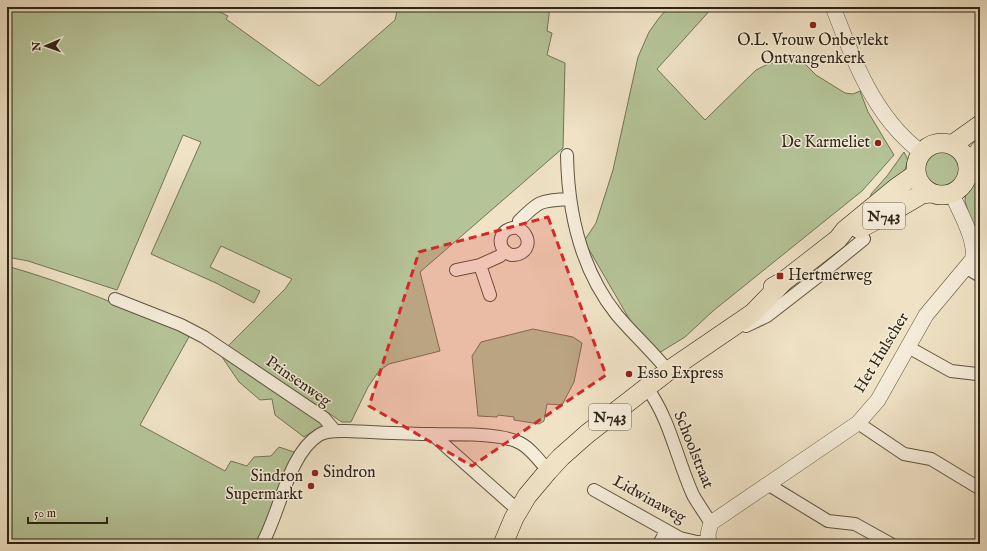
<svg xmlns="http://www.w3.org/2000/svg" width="987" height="551" font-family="'IM FELL English',serif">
<rect width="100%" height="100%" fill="#efe2c5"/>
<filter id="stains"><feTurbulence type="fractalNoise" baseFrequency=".005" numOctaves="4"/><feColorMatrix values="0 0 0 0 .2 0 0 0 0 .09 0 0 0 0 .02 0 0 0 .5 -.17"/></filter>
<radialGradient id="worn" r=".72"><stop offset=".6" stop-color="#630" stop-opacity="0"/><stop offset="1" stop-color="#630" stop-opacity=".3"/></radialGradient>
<!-- green -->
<path fill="#b5c498" stroke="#727456" d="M7,7H210L228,16L226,19L319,86L395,20L398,7H550L547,31L552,33L547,55L565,63L563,148L420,272L440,351L389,364L379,371L368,387L351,422H342L228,346L285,289L292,279L221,246L210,267L260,291L254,303L216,283L151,254L201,142L183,135L117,290L28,261L7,257Z
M669,7H713L657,69L705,120L756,70L768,64L798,57L816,75L845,93L853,94L860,91L868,112L894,155L862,191L713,311L685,337L659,353L638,334L584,241L596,223L613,170L638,57L649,32L659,18Z
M921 168a20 20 0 1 1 40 0a20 20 0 1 1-40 0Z
M904,152L908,160L904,173L870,202L871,194L887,176Z
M980,155V273L976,269L975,234L965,201L966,189L971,180L973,168Z
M7,266C70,284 130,309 190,335L140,425L225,471L231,461L247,466L254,457L271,456L279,447L294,452L257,544H7Z
M533,329L573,337L582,343L574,382L562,405L547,404L544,421L539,424L514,420V417L498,415L497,417L478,416L472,356L481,342Z
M220,354L323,425L304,437L275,415L272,399L260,400L239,382Z"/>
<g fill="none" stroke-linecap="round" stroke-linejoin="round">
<!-- minor casing -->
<g stroke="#5e5441" stroke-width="14">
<path id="minor" d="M567,155C568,212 580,269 617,315C633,334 652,351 668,371
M518,228C534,237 529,256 511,255C494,248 499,226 518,228L519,221C540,200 540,201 569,199
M967,268L980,276
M456,270L480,265
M490,295L480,265L500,256L505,251
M115,299L181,325L204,337L324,418L335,431
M746,326L767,316L816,278L864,239
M908,347L951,371L977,374L980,376
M647,388C670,419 677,460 693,495C698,504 705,514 711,523
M858,423L904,454L931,459L979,488
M432,434L511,504L518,509
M769,485L828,521L855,524L891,544
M594,490L680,538L697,542H709
M262,544C280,513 288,454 319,435C327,430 338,431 347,431C375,432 404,434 432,434C456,435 499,432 520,443C530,448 540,461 548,471
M659,544L666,531"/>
</g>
<!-- tertiary casing -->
<g stroke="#5e5441" stroke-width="16">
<path id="tertiary" d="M833,7C853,60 875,118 921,152
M709,544L708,534L711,523L858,423L878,400L926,315L972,260C978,242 959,211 952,194"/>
</g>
<!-- primary casing -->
<g stroke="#2e2415" stroke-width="20">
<path id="primary" d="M916 169a26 26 0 1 1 52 0a26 26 0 1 1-52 0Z
M952,145L980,125
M968,165L980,150
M859,229L893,211L922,194L930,193
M773,287L784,281L838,239L845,230L896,188L916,174
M503,544L514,518L527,496L548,471L561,457L587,434L668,371L753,313L784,281"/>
</g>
<!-- minor -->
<use href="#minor" stroke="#f5ecd9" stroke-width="12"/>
<!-- tertiary -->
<use href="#tertiary" stroke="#f5ecd9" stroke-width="15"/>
<!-- primary -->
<use href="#primary" stroke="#efe2c5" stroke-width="19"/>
</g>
<!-- marked area -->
<path fill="#d62828" fill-opacity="0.2" stroke="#d62828" stroke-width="3" stroke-dasharray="8 5" stroke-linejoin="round" d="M548,217L606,375L472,466L369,406L419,252Z"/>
<!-- markers -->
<g fill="#8f2418" stroke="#f5ecd9" stroke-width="1.5">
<circle cx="813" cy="25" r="4"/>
<circle cx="878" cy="143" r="4"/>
<rect x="776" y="272" width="8" height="8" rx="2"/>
<circle cx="629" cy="374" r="4"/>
<circle cx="315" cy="473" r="4"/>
<circle cx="311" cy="486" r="4"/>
</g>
<g text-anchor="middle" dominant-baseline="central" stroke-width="3" stroke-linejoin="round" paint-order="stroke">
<!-- shield labels -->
<g fill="#f5ecd9" stroke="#6a6050" stroke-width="1">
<rect x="863" y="203" width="42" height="26" rx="3"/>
<rect x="589" y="404" width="42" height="26" rx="3"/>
</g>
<g font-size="15" font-weight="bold" fill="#2e2415">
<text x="884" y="216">N743</text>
<text x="610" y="417">N743</text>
</g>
<!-- poi labels -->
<g font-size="16" fill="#2e2415" stroke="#f5ecd9" text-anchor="start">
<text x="813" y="41" text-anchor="middle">O.L. Vrouw Onbevlekt<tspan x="813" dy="18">Ontvangenkerk</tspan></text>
<text x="870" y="143" text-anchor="end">De Karmeliet</text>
<text x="788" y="276">Hertmerweg</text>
<text x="637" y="374">Esso Express</text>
<text x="323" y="473">Sindron</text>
<text x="303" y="477" text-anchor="end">Sindron<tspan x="303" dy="18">Supermarkt</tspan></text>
</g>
<!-- street labels -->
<g font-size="16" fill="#2e2415" stroke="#f5ecd9">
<text transform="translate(882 353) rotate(-59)">Het Hulscher</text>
<text transform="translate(298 382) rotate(35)">Prinsenweg</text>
<text transform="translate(693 450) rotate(68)">Schoolstraat</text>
<text transform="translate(649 500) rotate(29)">Lidwinaweg</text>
</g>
</g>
<!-- margin -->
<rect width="987" height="551" fill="none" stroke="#efe2c5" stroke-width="24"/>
<rect x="8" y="8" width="971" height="535" fill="none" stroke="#2e2415" stroke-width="2"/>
<rect x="12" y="12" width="963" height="527" fill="none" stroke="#2e2415"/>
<!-- north arrow -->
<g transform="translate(46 46) rotate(268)" stroke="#f5ecd9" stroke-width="3" paint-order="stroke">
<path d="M0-3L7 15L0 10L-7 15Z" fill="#2e2415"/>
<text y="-6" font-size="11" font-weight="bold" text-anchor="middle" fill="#2e2415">N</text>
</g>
<!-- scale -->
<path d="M28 517v6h79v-6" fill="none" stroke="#2e2415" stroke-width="2"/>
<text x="34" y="517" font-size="12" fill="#2e2415" stroke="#f5ecd9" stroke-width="3" paint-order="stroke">50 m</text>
<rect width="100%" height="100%" filter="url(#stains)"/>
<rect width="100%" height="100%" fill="url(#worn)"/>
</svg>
